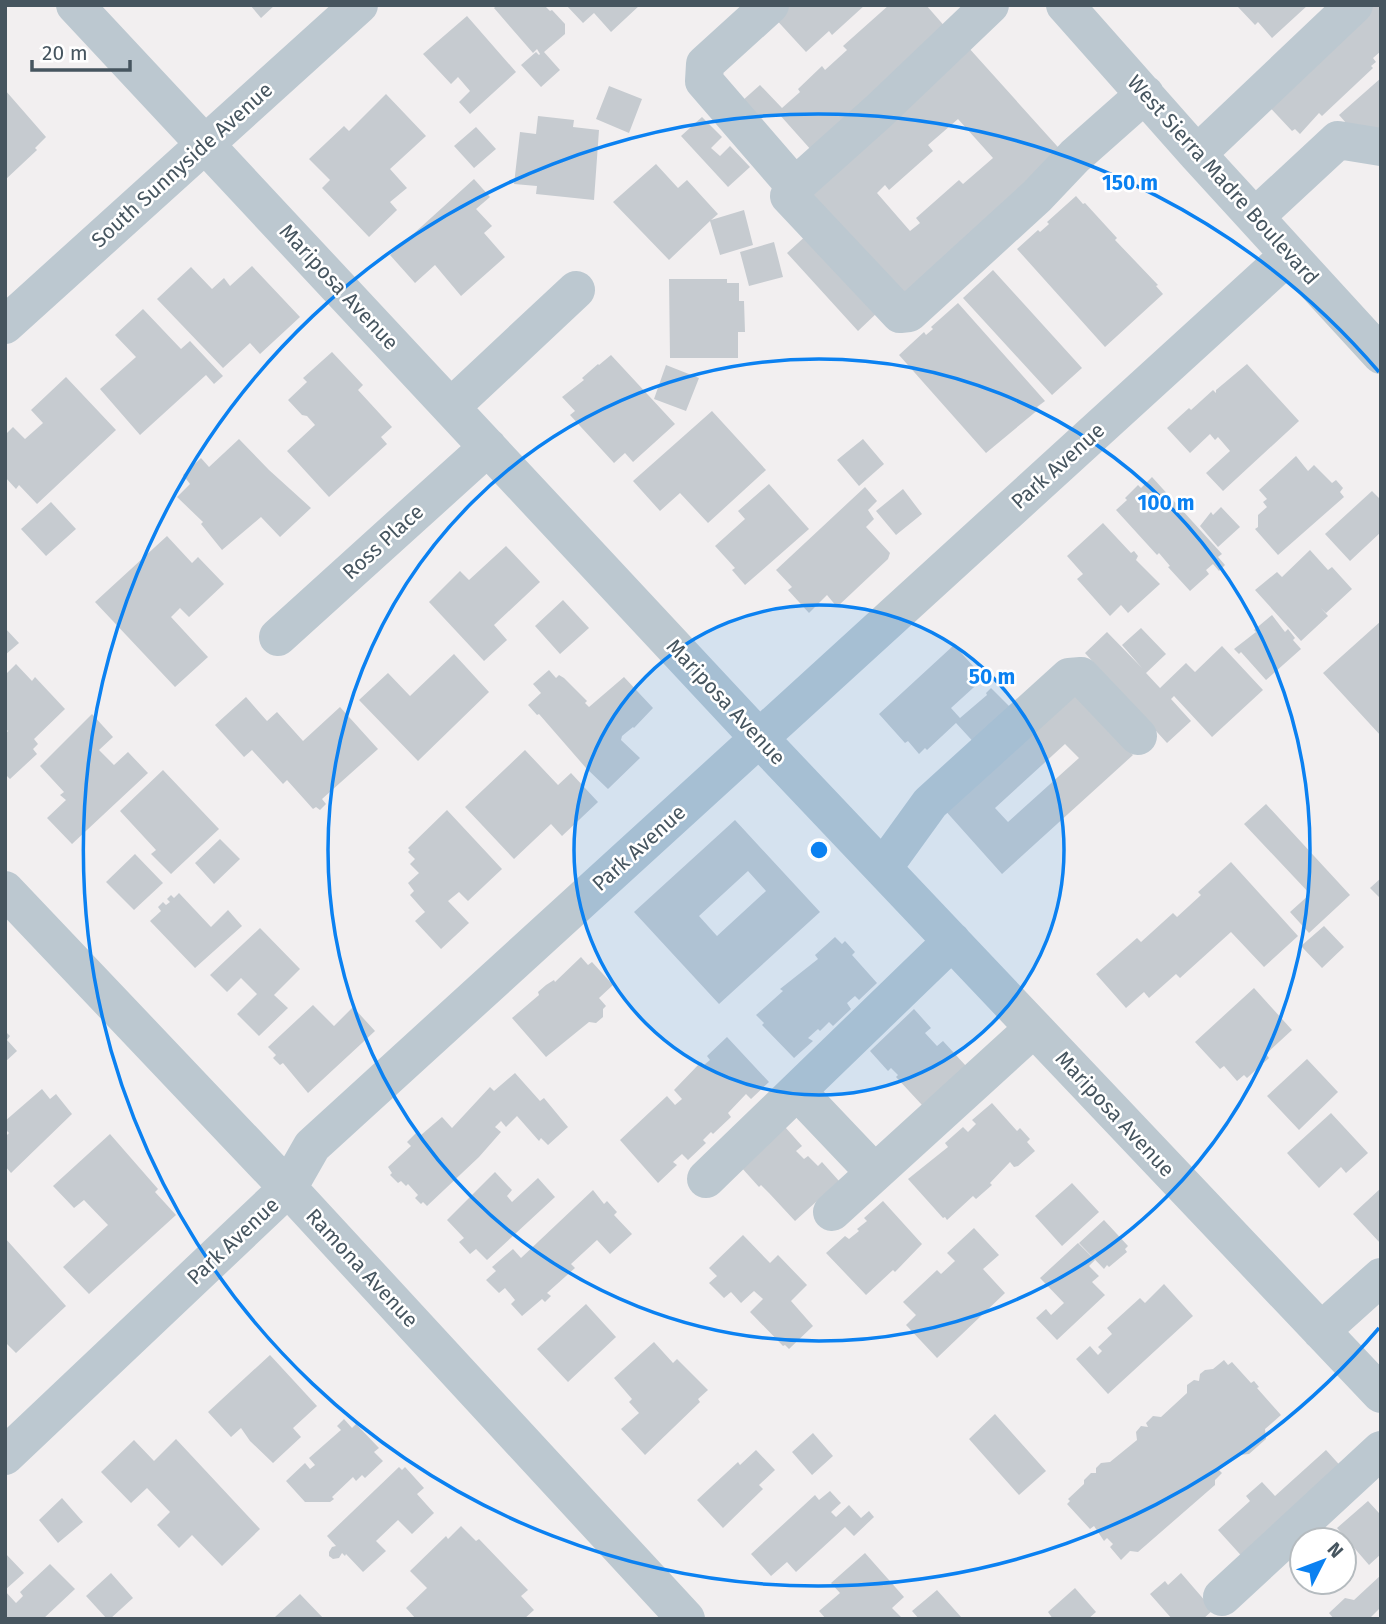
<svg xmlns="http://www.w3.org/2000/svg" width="1386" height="1624" font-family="'Fira Sans',sans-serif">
<rect width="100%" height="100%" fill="#f2eff0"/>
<!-- building -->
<path fill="#c6cbd0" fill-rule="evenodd" d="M250,5H275L261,18Z
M497,5H544L550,11L552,10L565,24V34L544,52L560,70L541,87L521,65L536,52L539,55L540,54L537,49L533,53L494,8Z
M566,5H640L611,32L594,13L583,23Z
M781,5H865L832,35L829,31L806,52L771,14Z
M889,5H926L947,29L812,151L779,114L758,119L742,101L760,85L782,108L800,92L798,89L822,66L825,70L847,50L843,46Z
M1240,5H1308L1272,38L1258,22L1255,25L1238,7Z
M1369,5H1381V51L1373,58L1376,62L1371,66L1373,68L1322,116L1319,113L1300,134L1295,129L1292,131L1264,101Z
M467,16L516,72L470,114L459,102L470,91L458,77L451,84L423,54Z
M968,47L1066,156L904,308L800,192ZM958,119L993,158L963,184L959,180L916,218L920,223L910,231L877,193L885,185L889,190L933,151L928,145Z
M1381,78V132L1347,124L1339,115Z
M609,86L642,99L629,133L596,119Z
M5,90L46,137L35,148L37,150L5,180Z
M386,94L426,136L390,169L407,188L390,202L397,210L369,237L322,188L330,180L309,159L344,126L349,131Z
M538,116L574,120L573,127L599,130L594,200L536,194L537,186L514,184L520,132L536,134Z
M702,117L722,137L711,148L720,156L730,146L750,167L728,187L681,136Z
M476,127L496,149L474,168L454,146Z
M656,164L678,188L687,180L718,214L711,220L744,210L753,245L720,255L710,221L669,260L613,202Z
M474,179L490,197L476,209L492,226L484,233L505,257L461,296L435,265L415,283L390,255Z
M1076,196L1083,204L1085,203L1117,238L1115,240L1158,285L1156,286L1163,294L1105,347L1017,249L1038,230L1040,232L1049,224L1047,222Z
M809,233L879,311L858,331L787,253Z
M774,242L783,277L749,286L740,252Z
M252,266L300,317L260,354L250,343L223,368L157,299L191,267L212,289L224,278L230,286Z
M993,270L1082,368L1052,395L963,298Z
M669,279H727V283H739V301H744L745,332H738V358H670Z
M958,303L1045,401L1037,407L1039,409L986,453L899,355L924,332L926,335L933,329L931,327Z
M143,309L181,349L190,341L223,376L214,384L206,375L140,435L100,389L136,357L115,335Z
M332,352L363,385L358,390L392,427L381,437L387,444L329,497L287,451L315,425L307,416L302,415L288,400L307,382L303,378Z
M611,355L675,424L633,462L625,453L614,463L570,415L575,411L562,397L584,380L582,378L598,364L599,365Z
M1247,364L1299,421L1223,491L1206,473L1230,451L1218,437L1215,440L1210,434L1190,453L1167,428L1189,408L1191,410L1213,390L1216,393V390Z
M666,365L699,378L686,411L654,399Z
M66,377L116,430L37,504L19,485L16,489L5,477V435L13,427L25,439L43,423L31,410Z
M712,411L766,470L708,523L680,493L660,511L633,481Z
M239,439L269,470L311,508L280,537L261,517L222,550L201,524L203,522L177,497L190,484L183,475L201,458L209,467Z
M863,439L884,464L859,486L837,460Z
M1296,456L1308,471L1314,465L1332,483L1336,480L1343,488L1340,492L1344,497L1278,555L1255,529L1258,527V515L1267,507L1263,502L1267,499L1259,490Z
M1152,477L1222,554L1218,557L1225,565L1219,571L1213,564L1206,570L1209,574L1190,591L1168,567L1170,566L1159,553L1157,555L1116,510L1127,500L1125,498L1138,485L1141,488Z
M769,484L809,529L745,585L732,570L735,568L715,546L745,519L738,511Z
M865,487L877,501L868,510L874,519L866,527L890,553L888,559L837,607L827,595L809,613L788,590L792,587L776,570Z
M903,489L922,514L896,535L876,511Z
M1372,491L1381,500V532L1350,561L1325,534Z
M51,502L76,529L46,556L21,529Z
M1221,507L1240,527L1218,547L1200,526L1211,512L1213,515Z
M1103,523L1131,553L1134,551L1138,556L1136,560L1160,584L1128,613L1121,605L1110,616L1077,579L1083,574L1067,556Z
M167,536L192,563L198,557L224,584L189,617L180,608L171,617L208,657L175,687L95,602Z
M506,546L540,582L494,625L507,640L484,661L429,602L460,571L469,580Z
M1310,550L1328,570L1332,567L1352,589L1326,613L1321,608L1328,616L1301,641L1255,590L1277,572L1282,577Z
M563,600L589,628L560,654L535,626Z
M1272,615L1285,632L1288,629L1295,638L1293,640L1301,649L1266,680L1241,652L1239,654L1234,649L1256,632L1254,630Z
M1381,621V736L1323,673Z
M5,628L19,643L5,655Z
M1141,628L1166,654L1146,673L1160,688L1186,663L1195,672L1222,646L1263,690L1212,737L1174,696L1171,699L1191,721L1167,743L1085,653L1107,632L1142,668L1122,645Z
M954,645L984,678L951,708L960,718L987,695L986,693L991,688L1015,712L979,748L956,723L927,750L925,748L919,754L908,741L905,743L879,714Z
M454,654L489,692L418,761L359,700L388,673L410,696Z
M16,664L32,681L35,677L65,709L34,739L38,744L33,749L37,754L10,779L5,774V734L8,731L5,728V675Z
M549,670L556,678L559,675L564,678L587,701L585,703L589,707L624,677L653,708L634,728L633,727L622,736L621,740L640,758L608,789L586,768L539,714L537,715L528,705L541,693L533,684Z
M1074,689L1133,755L1002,874L943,808ZM1065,744L1079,758L1008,822L995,808Z
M246,697L267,721L277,712L303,741L340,707L378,749L322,799L326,804L320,810L316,807L313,809L287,780L283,784L252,750L244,757L215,725Z
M92,714L113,737L99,750L114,765L128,752L148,773L72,844L47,818L66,800L60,795L64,792L40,766Z
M525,750L558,785L571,773L598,802L562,836L551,824L514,859L465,807Z
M163,770L219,829L171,874L151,854L156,850L120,811Z
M1266,804L1350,895L1309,933L1290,912L1310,894L1244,824Z
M447,810L502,869L468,901L459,892L448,901L469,923L441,949L415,921L425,912L410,895L414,891L408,883L419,873L410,864L415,859L408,852L410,850L408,848Z
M735,820L820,912L719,1004L634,912ZM748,871L766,891L717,936L699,916Z
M220,839L240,859L214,884L195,863Z
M135,854L163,883L134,910L106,882Z
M1231,862L1298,936L1264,967L1231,932L1180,978L1176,974L1149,998L1144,992L1126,1008L1096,974L1137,938L1141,942L1173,913L1177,917L1201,895L1198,892Z
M1381,878V899L1370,888Z
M179,893L211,927L228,910L242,926L195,968L150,921L161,911L158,907L163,902L166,905L170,902L167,899L171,895L174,898Z
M1324,926L1344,947L1322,968L1301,946Z
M260,928L300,969L274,995L288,1008L259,1036L237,1014L257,994L241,978L227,992L210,975Z
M835,937L842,944L845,941L855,952L852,955L877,983L859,1000L855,996L847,1003L851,1009L833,1026L829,1022L820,1031L818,1029L808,1038L813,1041L794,1058L762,1025L764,1023L756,1015L783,991L780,989L818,959L815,955Z
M581,957L588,965L592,962L613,985L599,998L606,1006L603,1009V1017L596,1023L589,1022L546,1057L512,1018L539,995L538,992L546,985L554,980L555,982Z
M1254,988L1292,1030L1266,1054L1269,1058L1247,1078L1244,1075L1237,1081L1224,1066L1220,1069L1195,1042Z
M313,1005L334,1026L353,1007L375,1031L308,1093L283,1063L280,1065L273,1058L276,1055L268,1047Z
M914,1009L931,1028L925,1033L937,1046L943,1041L966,1066L922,1105L896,1077L898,1075L891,1068L888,1071L870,1051Z
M5,1031L10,1036L7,1040L17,1051L5,1062Z
M727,1037L769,1082L751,1099L746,1094L728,1113L731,1117L713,1134L711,1132L703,1140L706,1143L688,1160L682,1154L673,1162L677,1165L658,1183L620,1140L667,1096L675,1105L682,1099L674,1090L701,1062L704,1065L710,1060L707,1056Z
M1307,1059L1338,1092L1299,1130L1267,1096Z
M515,1073L540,1101L544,1098L568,1127L548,1145L541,1138L539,1141L517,1116L506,1127L501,1121L495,1127L501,1132L479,1157L427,1206L423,1202L421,1204L415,1198L418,1195L408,1184L406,1186L401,1181L398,1183L390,1175L392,1173L388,1167L411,1146L407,1142L418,1131L421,1135L442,1117L452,1128L490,1087L494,1091Z
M42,1089L50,1099L56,1094L72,1114L11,1173L5,1166V1137L9,1133L5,1129V1121Z
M992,1103L1017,1131L1020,1128L1030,1139L1027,1142L1035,1151L1018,1166L1014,1167L1010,1162L990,1183L992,1185L976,1199L973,1196L947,1220L945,1217L943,1218L908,1179L948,1147L945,1143L963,1127L968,1132L976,1124L972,1120Z
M1331,1113L1368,1153L1346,1173L1341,1167L1319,1188L1287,1153Z
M785,1127L802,1146L796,1151L804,1159L808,1156L818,1166L822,1162L839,1181L795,1221L769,1193L761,1185L759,1187L741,1167Z
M110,1134L158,1189L155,1192L176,1215L89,1294L63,1267L108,1225L84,1200L74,1208L53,1186Z
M495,1172L512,1190L507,1196L512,1202L538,1178L555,1197L487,1260L476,1249L470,1254L459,1242L464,1238L447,1220Z
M1072,1183L1099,1212L1062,1246L1035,1216Z
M1381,1188V1244L1353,1214Z
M593,1190L604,1204L607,1201L617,1212L614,1215L632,1234L610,1254L597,1240L571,1264L575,1268L547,1293L551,1296L545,1302L542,1299L522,1316L511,1304L515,1300L505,1288L499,1293L486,1280L496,1271L492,1267L513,1249L521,1258Z
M883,1201L922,1244L895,1272L893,1270L866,1295L826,1253L845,1236L849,1239L859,1231L857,1229L867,1221L864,1218Z
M1104,1220L1128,1246L1125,1249L1127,1252L1109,1267L1107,1265L1104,1269L1079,1243Z
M974,1228L999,1255L983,1269L1005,1293L937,1358L906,1325L916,1315L903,1302L937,1270L941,1274L955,1261L947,1253Z
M743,1235L770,1263L778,1255L807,1285L791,1301L813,1326L789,1349L785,1345L783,1346L750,1312L763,1299L754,1291L741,1303L731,1292L724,1298L709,1283L717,1276L709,1268Z
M5,1238L66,1306L16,1353L5,1342Z
M1078,1243L1095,1260L1089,1266L1099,1276L1092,1282L1105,1295L1057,1340L1036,1318L1046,1309L1051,1315L1064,1303L1040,1278Z
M1164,1284L1193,1316L1108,1394L1076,1359L1090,1346L1098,1355L1102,1351L1098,1347L1112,1334L1107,1328L1140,1298L1145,1303Z
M586,1304L616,1337L568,1382L537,1349Z
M654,1342L673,1363L677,1359L708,1390L698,1399L700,1402L645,1455L621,1429L639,1413L629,1402L632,1399L614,1378Z
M270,1355L317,1406L293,1428L301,1437L273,1463L250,1441L241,1428L231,1437L208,1412Z
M1224,1360L1228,1365L1232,1362L1251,1383L1254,1381L1259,1387L1257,1388L1281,1415L1265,1429L1266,1439L1249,1454L1239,1455L1219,1470L1222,1473L1215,1480V1485L1138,1552L1130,1551L1121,1560L1110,1547L1113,1544L1107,1538L1104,1541L1094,1526L1090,1529L1067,1504L1070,1501L1068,1499L1084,1484V1480L1091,1473H1096V1468L1101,1463L1110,1462L1137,1440L1136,1432L1141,1426L1148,1427L1146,1423L1153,1416L1161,1417L1187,1393V1385L1194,1380L1199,1381L1200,1374L1205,1370L1213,1369Z
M995,1414L1046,1471L1019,1495L969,1439Z
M344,1419L352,1428L356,1424L379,1448L374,1452L383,1461L365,1478L362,1475L356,1481L353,1477L332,1497L334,1499L330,1502H305L286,1481L305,1463L310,1469L315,1465L309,1458L341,1430L337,1426Z
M813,1433L833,1456L812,1475L792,1452Z
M176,1439L260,1529L222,1566L192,1535L179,1548L157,1525L170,1512L147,1488L131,1503L101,1472L134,1440L154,1461Z
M756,1450L775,1470L759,1485L763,1489L723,1528L697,1500L738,1462L740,1465Z
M1326,1450L1346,1472L1247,1562L1218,1530L1250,1501L1246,1496L1262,1482L1275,1496Z
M399,1467L402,1470L405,1467L424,1488L417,1494L434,1513L412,1534L398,1520L376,1541L386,1551L363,1572L346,1554L345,1556L342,1553L339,1558L333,1559L329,1556V1552L332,1547L336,1546L327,1536Z
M830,1491L841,1503L831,1512L836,1517L849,1505L861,1518L869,1511L874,1517L854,1536L845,1527L796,1572L787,1562L771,1576L751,1554L815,1495L819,1500Z
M62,1498L83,1522L58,1543L39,1520Z
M1368,1501L1379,1513L1381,1511V1554L1369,1565L1337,1528Z
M461,1526L476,1541L479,1539L528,1590L521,1596L534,1610L524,1619H416L406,1608L427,1588L410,1571L446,1536L448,1539Z
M5,1553L24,1573L5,1590Z
M865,1553L904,1597L892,1608L901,1617L826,1619L819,1611L840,1593L831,1583Z
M50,1564L75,1589L43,1619H5V1591L16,1603L23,1596L20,1592Z
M111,1573L133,1598L110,1619H107L86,1596Z
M1181,1573L1213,1610L1203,1619H1172L1150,1594L1165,1581L1168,1585Z
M1381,1575V1611L1379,1609L1369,1619H1334L1329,1613L1345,1598L1354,1600Z
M1075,1588L1096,1612L1088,1619H1053L1048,1612Z
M937,1590L961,1617L959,1619H919L912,1611Z
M300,1594L324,1619L275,1617Z"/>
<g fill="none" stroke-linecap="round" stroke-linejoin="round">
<!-- minor -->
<path stroke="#bcc8d0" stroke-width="38" d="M75,5L760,739L1381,1394
M770,5L705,64L704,81L787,177L793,188
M990,5L879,111L793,188L789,196L900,314L909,313L1037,196L1075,156L1145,94
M1065,5L1197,154L1381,355
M1197,154L1354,5
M1255,217L1338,140L1381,147
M5,325L359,5
M451,407L576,290
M278,637L488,447
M883,868L930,803L1069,677L1081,676L1138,736
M5,890L288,1188L686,1619
M797,1091L874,1172
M706,1179L952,941
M832,1212L1034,1028
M1321,1331L1381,1277
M5,1456L288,1188L312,1146L1289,255
M1222,1597L1381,1450"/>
</g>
<!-- distance rings -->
<circle cx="819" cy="850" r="245" fill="#0b81f1" fill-opacity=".12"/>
<g fill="none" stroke="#0b81f1" stroke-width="3.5">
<circle cx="819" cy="850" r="245"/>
<circle cx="819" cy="850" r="491"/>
<path d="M1379 1328A736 736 0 1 1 1379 372"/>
</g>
<g text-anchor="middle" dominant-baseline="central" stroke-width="5" stroke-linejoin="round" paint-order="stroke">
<!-- street labels -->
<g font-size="21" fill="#46555f" stroke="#fff">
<text transform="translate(182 165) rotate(-42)">South Sunnyside Avenue</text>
<text transform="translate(1223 180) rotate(48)">West Sierra Madre Boulevard</text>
<text transform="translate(339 287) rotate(47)">Mariposa Avenue</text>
<text transform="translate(1058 466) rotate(-42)">Park Avenue</text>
<text transform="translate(383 542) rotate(-42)">Ross Place</text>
<text transform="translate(726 702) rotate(47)">Mariposa Avenue</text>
<text transform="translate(639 848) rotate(-42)">Park Avenue</text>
<text transform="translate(1115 1114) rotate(47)">Mariposa Avenue</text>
<text transform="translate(233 1241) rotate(-43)">Park Avenue</text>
<text transform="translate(362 1268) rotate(47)">Ramona Avenue</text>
</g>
</g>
<circle cx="819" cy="850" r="10" fill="#0b81f1" stroke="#fff" stroke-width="3.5"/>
<g font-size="21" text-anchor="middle" font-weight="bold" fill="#0b81f1" stroke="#fff" stroke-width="5" stroke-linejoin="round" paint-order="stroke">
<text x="1130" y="190">150 m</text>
<text x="1166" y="510">100 m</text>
<text x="992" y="684">50 m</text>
</g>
<!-- border -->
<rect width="1386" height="1624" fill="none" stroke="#46555f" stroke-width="14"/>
<!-- north arrow -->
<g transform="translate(1323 1561) rotate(48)"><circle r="33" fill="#ffffff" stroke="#b5bbbf" stroke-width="2"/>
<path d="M0-5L12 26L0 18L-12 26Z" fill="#0b81f1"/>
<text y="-10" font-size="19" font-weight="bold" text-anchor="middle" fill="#46555f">N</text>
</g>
<!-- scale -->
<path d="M32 60v10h98v-10" fill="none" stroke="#46555f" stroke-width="3.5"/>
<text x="42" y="60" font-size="21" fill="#46555f" stroke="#ffffff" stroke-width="5" paint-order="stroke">20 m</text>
</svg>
